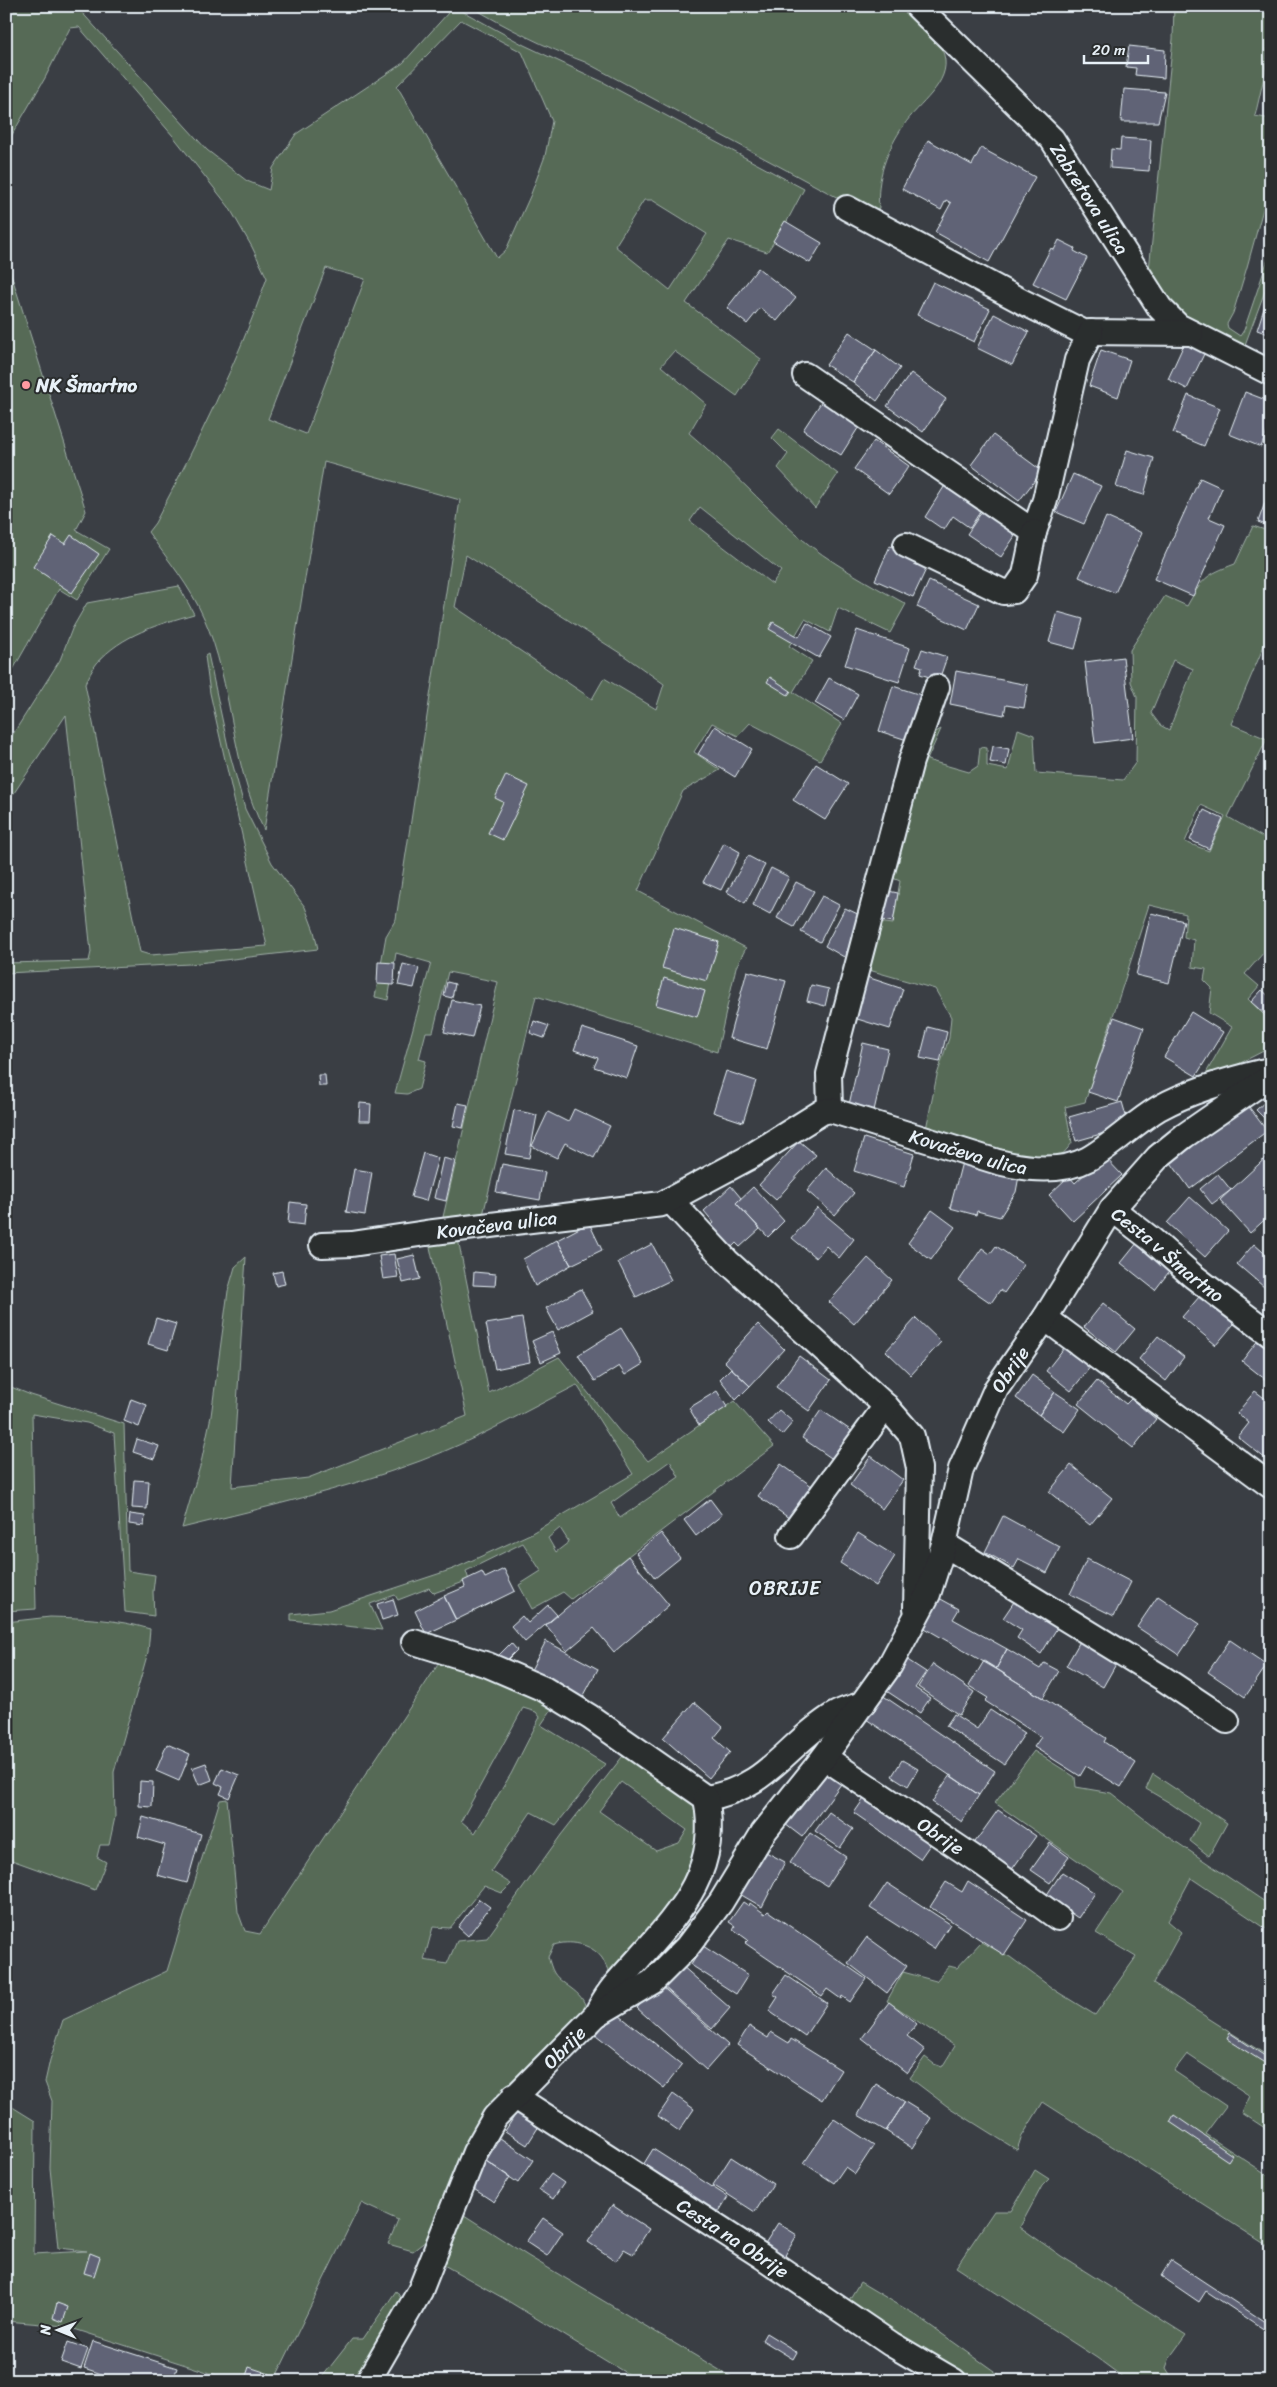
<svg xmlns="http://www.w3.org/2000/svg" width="1277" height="2387" font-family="Sriracha,sans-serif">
<rect width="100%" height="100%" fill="#3a3e44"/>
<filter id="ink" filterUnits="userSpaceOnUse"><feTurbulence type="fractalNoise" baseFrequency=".02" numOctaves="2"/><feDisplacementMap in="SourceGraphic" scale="10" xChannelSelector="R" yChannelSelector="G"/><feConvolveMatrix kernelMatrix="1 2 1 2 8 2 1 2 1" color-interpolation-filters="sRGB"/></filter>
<g filter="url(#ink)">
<!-- green -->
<path fill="#566b56" stroke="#9faea7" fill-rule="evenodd" d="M6,6H76L207,150L247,181L269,190L273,168L296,134L403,63L448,13L436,6H453L524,45L603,82L804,189L784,227L767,252L729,240L686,303L761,359L737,396L674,351L661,366L706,404L689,433C727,465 760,502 797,535C830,563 868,583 906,604L890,633L838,608L830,632L805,619L789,646L812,661L793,692L842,724L820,760L750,723L738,736L712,723L694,752L720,770L683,791L638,891L746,948L736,967L717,1052L536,996L482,1219L446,1221L443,1217L498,982L448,972L433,1032H426L419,1059L426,1061L419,1089L407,1094L395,1093L431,963L396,953L388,1000L375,997L386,936L396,919L460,500L324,462L264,830C230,764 234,685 204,618C190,586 168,560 148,532L155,523C197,443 237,364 267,278L252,247L229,207L173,136L79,27L70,28L45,78L6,145ZM461,20L522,52L552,121L545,156L531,194L506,250L497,258L397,86ZM644,200H652L707,234L670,290L615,246ZM326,268L365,279L306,434L268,419ZM700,507L781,571L772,584L690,521ZM466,555L623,655L664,684L656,709L604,678L592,699L455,607Z
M470,6H908C920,20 939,37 944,55C952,83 917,105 904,125C887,149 876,179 879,208L871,212L855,207L585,62C545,47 507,28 470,6Z
M1174,6H1271L1265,73L1255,116L1271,119V180L1247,267L1233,313L1227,324L1228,328L1240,336L1244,330L1271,250V275L1243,350L1199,331L1170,304L1149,270L1173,39Z
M6,258L86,511L76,530L109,549L77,600L59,589L6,682Z
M779,429L838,474L815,508L778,468L788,454L772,438Z
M1253,526L1271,532V629L1231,724L1267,739L1228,817L1271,842V944L1245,974L1259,986L1248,999L1271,1022V1047L1206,1081L1205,1075L1232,1027L1209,1013L1212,988L1204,980L1206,969L1192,967L1194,940L1184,937L1186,914L1149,905L1085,1102L1065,1107L1072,1143C1067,1149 1063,1155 1056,1159C1037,1168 949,1140 925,1134L937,1075L949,1038L951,1017L935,989L862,968L878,922L893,924L900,881L888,876L931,735L941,729L927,760L969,772L978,766L980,747L987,748V766L1008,770L1018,729L1034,735L1036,773L1123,780L1136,762L1137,697L1131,682L1130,650L1165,596L1187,606C1203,578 1205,575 1235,564ZM1173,660L1193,669L1169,730L1160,725L1151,713ZM1201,805L1225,816L1209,851L1185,842Z
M179,586L194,614C159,624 121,635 97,663C92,669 89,677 85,684L140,952L150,955L267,946L210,693L205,656L208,654L229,751L245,809L272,863L305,907L314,931L318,949L190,964L6,973V963L89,961L91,952L66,715L6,805V745L60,660L72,629L87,603Z
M457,1234L489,1393L559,1357L620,1432L633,1443L648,1461L734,1401L774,1446L571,1599L563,1592L532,1609L519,1585L541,1571L523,1543L466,1571L469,1580L434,1593L429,1588L398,1600L395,1595L370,1604L382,1630L291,1620V1614L329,1610L453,1569L530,1534L633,1474L577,1385C526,1411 474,1441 420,1461C343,1490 262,1508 182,1528L201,1463L211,1416L228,1291L235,1267L246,1257L232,1487L308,1478L467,1416L428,1238ZM670,1461L679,1477L620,1518L611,1503ZM560,1528L569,1542L556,1552L548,1538Z
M6,1385L31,1395L124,1424L128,1571L155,1575L153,1592L154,1616L125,1612L114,1433L87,1423L32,1414L36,1609L6,1611Z
M50,1617C84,1618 117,1619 150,1629L148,1652L114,1772L115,1817L109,1845H100L97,1857L106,1862L95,1890L6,1858V1622Z
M445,1654L556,1703L541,1725L605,1764L556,1825L531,1812L491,1871L511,1884L502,1893L484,1886L450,1928L433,1927L424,1960L447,1964L457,1941L487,1938L561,1835L626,1752L693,1801L703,1818L697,1872L615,1978C606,1970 607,1966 602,1958C591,1943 569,1940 554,1945L548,1957C550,1962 551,1968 554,1973C563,1987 587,1992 586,2013L527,2079L431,2237L413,2251L388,2244L398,2220L361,2203L274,2381H235L65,2326L6,2321V2103L35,2121L34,2254L87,2251L58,2248L50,2168L52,2101L45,2082L50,2060L63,2020L167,1971L220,1800L227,1799L238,1912L245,1931L260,1934ZM523,1708L536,1712L540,1717L511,1774L475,1833L461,1821ZM621,1782L687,1830L679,1843L656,1851L599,1811Z
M1034,1751L1075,1777L1076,1787L1111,1793L1160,1831L1271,1906V1932L1191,1878L1168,1921L1181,1932L1153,1983L1271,2058V2132L1242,2113L1250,2096L1187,2054L1174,2071L1226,2106L1205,2134L1271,2177V2248L1043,2102L1021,2138L1017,2150L947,2106L910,2078L925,2057L934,2064L942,2067L955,2046L887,2001L903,1972L936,1981L949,1966L957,1968L981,1942L1010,1957L1056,1991L1095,2015L1136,1957L1096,1933L1123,1892L995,1803Z
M1153,1774L1227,1823L1209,1856L1190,1841L1199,1823L1170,1803L1146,1789Z
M1035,2170L1049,2179L1042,2186L1020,2227L1061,2256L1186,2335L1170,2357L1166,2368L1171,2376L1178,2381H1128L1097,2358L956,2267L994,2211H1011Z
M461,2213L528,2256L738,2381H639L503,2298L442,2264L449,2252Z
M860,2282L914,2314L1008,2381H969L846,2305Z
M396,2291L401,2298L375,2354L360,2381H319L352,2339H363Z"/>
<!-- building -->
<path fill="#606476" stroke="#e8f1f8" d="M1129,46L1165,50L1164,78L1135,75L1136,68L1126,67Z
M1124,89L1165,92L1158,122H1121Z
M1121,138L1151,140L1149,171L1110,168L1111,149L1120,150Z
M928,140L972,165L981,148L1035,177L989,262L935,232L951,203L946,200L941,210L902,189Z
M785,221L822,243L810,263L773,241Z
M1059,240L1075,248L1074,251L1087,258L1066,299L1033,283L1051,248L1054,250Z
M758,268L796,298L777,321L760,308L747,324L727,308Z
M933,282L990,309L974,342L917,315Z
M1271,287V335L1257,330Z
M994,314L1029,332L1012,365L977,348Z
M849,332L876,350L853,382L826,365Z
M1185,342L1205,352L1187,389L1168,379Z
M876,350L900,368L877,401L853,382Z
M1101,350L1130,360L1118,397L1089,386Z
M911,373L946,399L923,432L887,406Z
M1245,392L1271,402V422L1261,447L1229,434Z
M1188,395L1220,408L1204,446L1173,433Z
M822,401L860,425L841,455L803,430Z
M993,435L1042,471L1019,501L971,465Z
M874,441L909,466L889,494L854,469Z
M1127,450L1154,458L1144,495L1116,487Z
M1073,474L1101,486L1084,524L1056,512Z
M1200,478L1222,488L1209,518L1225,525L1193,596L1154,579Z
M949,479L986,502L970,528L953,516L944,530L925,517Z
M1267,497L1271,498V527L1258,522Z
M987,504L1021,527L1001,557L967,534Z
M1106,517L1142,533L1115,593L1079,577Z
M71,535L99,554L72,593L33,567L53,536L65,544Z
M890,546L929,563L913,597L875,580Z
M929,581L979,604L967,630L917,607Z
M1058,612L1083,619L1075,649L1049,642Z
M773,622L799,637L807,623L831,637L819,658L769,629Z
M857,630L910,648L899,682L845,665Z
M922,649L947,657L939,680L920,674L922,667L916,665Z
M1123,657L1133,738L1095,743L1085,662Z
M956,671L1028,685L1024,708L1006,705L1004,715L950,704Z
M770,677L791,691L788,695L767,682Z
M829,678L858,694L844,720L815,703Z
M893,686L921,695L907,740L879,731Z
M715,726L752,749L735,777L698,754Z
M993,746L1009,749L1006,765L990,762Z
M816,764L848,784L825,820L793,800Z
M506,775L529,786L503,840L488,833L503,802L495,798Z
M1204,810L1223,819L1209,849L1190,840Z
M724,843L740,852L721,890L703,882Z
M748,856L765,865L745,903L727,892Z
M771,868L789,877L770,914L753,905Z
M796,882L814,891L794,927L777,918Z
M883,890L898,893L893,922L877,919Z
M822,896L839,905L820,942L801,932Z
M845,908L864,917L844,957L825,946Z
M1151,913L1184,921L1169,983L1136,975Z
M674,928L719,942L707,981L662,968Z
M378,962L395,963L394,985L377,984Z
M403,964L419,968L414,988L398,985Z
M747,971L786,981L767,1049L729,1038Z
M867,977L903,989L890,1029L854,1018Z
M664,978L705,991L697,1017L656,1005Z
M447,982L455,984L452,998L444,996Z
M811,985L829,989L825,1006L807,1001Z
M1262,990L1271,998V1008L1265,1014L1251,1002Z
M452,1000L480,1006L472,1038L444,1032Z
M1191,1012L1223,1032L1196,1076L1164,1057Z
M1114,1017L1144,1028L1118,1102L1088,1092Z
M534,1021L549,1026L544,1038L530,1033Z
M928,1027L947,1032L940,1062L920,1058Z
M582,1028L638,1046L627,1078L594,1067L598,1058L574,1050Z
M863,1043L888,1049L873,1115L848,1109Z
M726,1071L756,1081L743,1122L713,1112Z
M318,1075H325L326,1086H319Z
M1268,1099L1271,1103V1125L1256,1110Z
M1122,1102L1129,1126L1076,1141L1069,1117Z
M360,1103L371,1104L370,1121H359Z
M458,1103L468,1105L463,1128L453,1126Z
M1246,1103L1267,1131L1190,1189L1169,1160Z
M574,1109L610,1126L594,1158L565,1143L557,1158L532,1146L548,1112L568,1122Z
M514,1110L537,1115L529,1158L505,1154Z
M864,1138L914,1154L904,1187L854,1171Z
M799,1141L816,1155L776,1200L759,1185Z
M423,1153L438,1158L426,1201L411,1197Z
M1271,1153V1214L1250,1233L1220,1200Z
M1104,1156L1122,1175L1073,1221L1049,1195L1069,1176L1075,1183Z
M443,1158L455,1161L446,1201L434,1198Z
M962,1162L1019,1176L1016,1192L1000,1217L977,1211L976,1215L950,1208Z
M502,1164L545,1172L540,1200L496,1192Z
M826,1168L854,1193L835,1215L807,1191Z
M354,1169L372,1172L365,1215L346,1212Z
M1218,1174L1231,1190L1212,1204L1200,1189Z
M731,1186L741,1198L736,1203L760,1229L740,1247L736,1243L731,1248L711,1226L714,1223L704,1211Z
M753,1187L784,1221L768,1237L736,1203Z
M1190,1197L1228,1231L1205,1257L1167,1223Z
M290,1202L306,1204L304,1225L288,1223Z
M817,1208L854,1239L839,1258L826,1246L816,1258L792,1238Z
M932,1210L955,1227L931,1260L908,1243Z
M589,1223L602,1250L571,1265L557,1240Z
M1142,1237L1175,1264L1155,1290L1121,1263Z
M557,1240L571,1265L535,1286L523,1259Z
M652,1244L671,1280L636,1297L618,1262Z
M1254,1244L1271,1259V1293L1237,1264Z
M996,1246L1024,1265L1004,1293L1000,1290L991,1303L959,1281L982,1248L990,1254Z
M394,1254L398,1277L383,1279L379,1256Z
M414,1255L420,1279L403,1283L397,1259Z
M868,1258L892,1280L854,1324L829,1302Z
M282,1271L285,1284L276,1286L273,1273Z
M474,1272L496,1274L495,1286L473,1285Z
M581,1289L593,1311L558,1330L546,1308Z
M1205,1290L1239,1318L1216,1345L1182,1317Z
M1103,1303L1135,1329L1116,1352L1084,1327Z
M156,1318L176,1324L168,1350L148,1344Z
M522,1318L530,1362L495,1369L486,1324Z
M916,1318L941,1342L911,1375L886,1351Z
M758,1324L784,1349L750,1386L724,1361Z
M621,1328L643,1364L625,1375L619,1366L595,1381L578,1355Z
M552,1332L561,1353L541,1362L532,1341Z
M1262,1335L1271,1342V1384L1242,1361Z
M1158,1336L1184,1357L1166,1381L1139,1359Z
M1075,1345L1095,1361L1071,1391L1046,1371L1064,1348L1069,1353Z
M799,1356L831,1380L809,1411L776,1387Z
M731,1368L750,1386L736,1400L720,1379Z
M1032,1375L1055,1392L1039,1415L1016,1398Z
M1097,1381L1126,1404L1131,1399L1156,1419L1133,1448L1078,1404Z
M717,1391L727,1407L699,1425L689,1408Z
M1255,1391L1271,1403V1425L1269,1427L1271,1429V1463L1238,1437L1249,1423L1237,1413Z
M1055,1392L1080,1409L1064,1432L1039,1415Z
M131,1399L147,1405L139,1427L124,1421Z
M779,1410L793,1422L782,1435L768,1422Z
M821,1410L856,1434L837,1462L802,1438Z
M137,1439L159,1446L154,1459L133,1452Z
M871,1456L903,1480L882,1509L850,1485Z
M781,1464L816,1489L793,1521L758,1496Z
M1071,1465L1112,1498L1090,1525L1049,1492Z
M134,1480L149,1481L147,1509L132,1508Z
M710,1499L722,1515L696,1536L684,1520Z
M130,1514L145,1516L144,1526L129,1524Z
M1003,1516L1060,1547L1047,1573L1019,1559L1014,1568L985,1552Z
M661,1533L680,1558L655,1578L636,1553Z
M858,1533L895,1556L876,1586L840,1563Z
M628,1556L669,1605L614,1652L594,1628L567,1651L546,1625Z
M1087,1559L1131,1582L1114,1616L1070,1594Z
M504,1569L515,1591L456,1620L444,1596L465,1587L463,1581L482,1572L485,1578Z
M1020,1593L1062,1620L1041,1654L1017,1638L1022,1630L1003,1618Z
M444,1596L456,1620L426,1634L415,1611Z
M1158,1596L1200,1624L1179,1655L1137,1627Z
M939,1598L959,1609L953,1619L1007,1649L996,1669L923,1627Z
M393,1599L398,1615L382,1620L377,1604Z
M548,1605L557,1615L525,1642L511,1626L522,1616L528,1623Z
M1083,1636L1120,1657L1103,1687L1066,1666Z
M1230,1640L1267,1665L1245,1697L1208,1672Z
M546,1641L598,1669L582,1699L530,1672Z
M511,1643L517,1650L505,1662L499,1655Z
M1007,1649L1040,1669L1044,1663L1059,1671L1043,1698L996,1669Z
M906,1659L926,1672L915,1688L930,1698L920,1713L885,1690Z
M984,1661L1106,1738L1104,1742L1136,1763L1121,1787L1086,1766L1080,1776L1034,1747L1041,1737L985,1701L988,1698L969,1686Z
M933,1664L974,1692L959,1715L918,1687Z
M882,1695L995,1771L979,1795L866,1719Z
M694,1702L723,1727L714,1738L730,1752L709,1778L663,1738Z
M990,1710L1025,1733L1004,1764L946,1726L954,1714L977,1729Z
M167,1744L190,1754L179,1781L156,1771Z
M902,1760L918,1769L908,1786L892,1776Z
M206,1763L212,1780L199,1785L192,1768Z
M222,1768L239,1775L229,1798L220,1794L223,1787L215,1783Z
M820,1768L841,1784L802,1837L781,1821Z
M950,1775L979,1795L962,1822L932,1802Z
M140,1781L153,1782L152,1807L139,1806Z
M870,1790L936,1836L920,1859L854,1813Z
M998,1810L1036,1836L1008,1875L970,1849Z
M829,1812L853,1829L840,1848L815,1831Z
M143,1817L201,1834L187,1883L157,1875L165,1845L138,1837Z
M810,1833L846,1857L827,1886L790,1863Z
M1050,1843L1069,1857L1050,1883L1031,1870Z
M762,1850L785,1862L762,1907L738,1893Z
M1062,1872L1095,1893L1078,1918L1046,1896Z
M968,1881L1027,1920L1004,1955L930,1907L946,1882L962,1892Z
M887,1883L950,1924L934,1949L870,1908Z
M479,1899L490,1907L468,1936L458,1927Z
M743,1902L749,1906L750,1903L765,1914L768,1911L866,1979L850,2002L842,1996L841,1999L827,1989L822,1996L745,1943L748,1940L733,1929L735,1926L729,1922Z
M867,1937L907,1966L887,1993L848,1963Z
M703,1946L748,1975L736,1994L691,1965Z
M681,1965L730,2008L712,2029L663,1986Z
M786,1975L827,2003L805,2036L769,2011L778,1997L773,1994Z
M659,1984L728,2045L706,2070L637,2008Z
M889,2002L917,2024L907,2036L925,2050L907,2073L862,2038Z
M615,2012L682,2065L664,2088L596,2035Z
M749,2026L768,2038L771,2032L789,2043L791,2039L841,2070L822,2100L737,2045Z
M1230,2033L1271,2060V2067L1227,2039Z
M876,2084L905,2102L886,2131L858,2115Z
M673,2094L694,2109L679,2131L658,2116Z
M905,2102L931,2118L912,2148L886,2131Z
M519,2109L541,2123L527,2145L505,2131Z
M1174,2115L1232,2155L1228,2161L1170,2122Z
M834,2119L874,2145L855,2174L845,2167L834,2183L804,2163Z
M500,2138L533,2160L518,2183L486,2161Z
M653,2149L728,2197L715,2218L640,2170Z
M731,2157L773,2184L755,2212L713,2185Z
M486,2161L510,2177L494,2202L469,2186Z
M551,2174L564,2183L553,2199L539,2190Z
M612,2205L649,2229L633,2254L624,2249L616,2261L588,2242Z
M543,2218L563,2232L547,2256L526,2242Z
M778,2223L797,2235L784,2257L764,2245Z
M90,2253L100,2257L94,2276L84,2273Z
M1171,2260L1271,2326V2334L1206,2291L1199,2302L1161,2276Z
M57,2303L68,2307L63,2322L53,2318Z
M766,2333L797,2352L793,2359L762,2340Z
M93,2341L177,2368L173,2381H122L84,2368Z
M68,2342L88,2349L81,2369L61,2362Z
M249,2367L270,2374L268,2381L245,2379Z"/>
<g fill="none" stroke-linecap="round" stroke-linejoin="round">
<!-- minor casing -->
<g stroke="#e8f1f8" stroke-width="28">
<g id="minor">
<path id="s1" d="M917,6L1052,139L1160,308L1178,326L1271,373"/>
<path d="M847,208L1023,302L1083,332L1191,333"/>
<path d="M805,375L1034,532L1045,500L1077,360L1091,332"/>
<path d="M906,545L1003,592L1014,591L1025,575L1034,532"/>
<path d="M830,1110L829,1074L911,761L937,687"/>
<path d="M670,1200L727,1261L886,1406L912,1436L919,1468L916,1608"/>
<path id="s2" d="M1112,1209L1151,1239L1193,1276L1271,1335"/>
<path id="s3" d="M322,1245L352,1244L426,1233L662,1204L748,1158L822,1112L830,1110L998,1162C1026,1169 1062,1173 1088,1159C1113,1145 1134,1123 1159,1108C1191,1090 1235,1078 1270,1070"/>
<path d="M1045,1318L1271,1486"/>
<path d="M791,1536L886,1406"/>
<path d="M944,1544L1161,1677L1227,1721"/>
<path d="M414,1642L488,1665L544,1689L590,1717L706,1798C769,1788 785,1745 834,1715C842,1710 854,1707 863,1704"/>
<path id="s4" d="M824,1757L983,1864L1058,1918"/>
<path d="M596,2015C609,1988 621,1979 640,1957C683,1909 720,1867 706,1798"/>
<path id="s5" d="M514,2096L763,2257L891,2344L954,2381"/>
<path id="s6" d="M368,2381L420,2291L475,2152L495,2117L596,2015L652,1982L687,1947L721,1902L763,1833L824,1757L890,1665L928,1594L944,1544L961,1469L996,1389L1045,1318L1112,1209L1158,1157L1184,1136L1271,1076"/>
</g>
</g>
<!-- minor -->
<use href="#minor" stroke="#2a2d2e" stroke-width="24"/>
</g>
</g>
<!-- markers -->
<circle fill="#ff9aa2" stroke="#2a2d2e" stroke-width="2" cx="26" cy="385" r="5"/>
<g text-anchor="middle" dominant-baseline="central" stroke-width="4" stroke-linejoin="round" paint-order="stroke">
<!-- street labels -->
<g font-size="19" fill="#e8f1f8" stroke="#2a2d2e">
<text stroke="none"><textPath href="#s1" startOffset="260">Zabretova ulica</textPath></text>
<text stroke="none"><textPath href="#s3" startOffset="680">Kovačeva ulica</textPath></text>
<text stroke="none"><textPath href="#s3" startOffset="176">Kovačeva ulica</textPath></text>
<text stroke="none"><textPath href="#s2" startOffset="72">Cesta v Šmartno</textPath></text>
<text stroke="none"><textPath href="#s6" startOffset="1221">Obrije</textPath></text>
<text stroke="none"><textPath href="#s4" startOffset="141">Obrije</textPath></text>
<text stroke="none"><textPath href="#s6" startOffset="392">Obrije</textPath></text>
<text stroke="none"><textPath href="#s5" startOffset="261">Cesta na Obrije</textPath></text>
</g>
<!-- poi labels -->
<g font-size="19" font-weight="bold" fill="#e8f1f8" stroke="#2a2d2e" text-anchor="start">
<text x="36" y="385">NK Šmartno</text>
</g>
<!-- neighbourhood labels -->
<g font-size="20" letter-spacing="1" fill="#e8f1f8" stroke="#2a2d2e">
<text x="785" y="1588">OBRIJE</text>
</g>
</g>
<!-- margin -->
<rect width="1277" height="2387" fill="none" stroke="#2a2d2e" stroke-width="25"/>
<rect x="12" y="12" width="1252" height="2362" fill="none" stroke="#e8f1f8" stroke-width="2" filter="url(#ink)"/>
<!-- north arrow -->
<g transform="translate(58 2330) rotate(271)" stroke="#2a2d2e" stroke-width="4" paint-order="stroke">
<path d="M0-4L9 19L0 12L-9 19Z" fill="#e8f1f8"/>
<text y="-8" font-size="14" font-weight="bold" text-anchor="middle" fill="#e8f1f8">N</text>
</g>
<!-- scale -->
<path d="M1084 55v8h64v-8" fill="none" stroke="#e8f1f8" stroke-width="2.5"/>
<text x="1092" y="55" font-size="15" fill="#e8f1f8" stroke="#2a2d2e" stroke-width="4" paint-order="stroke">20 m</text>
</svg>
